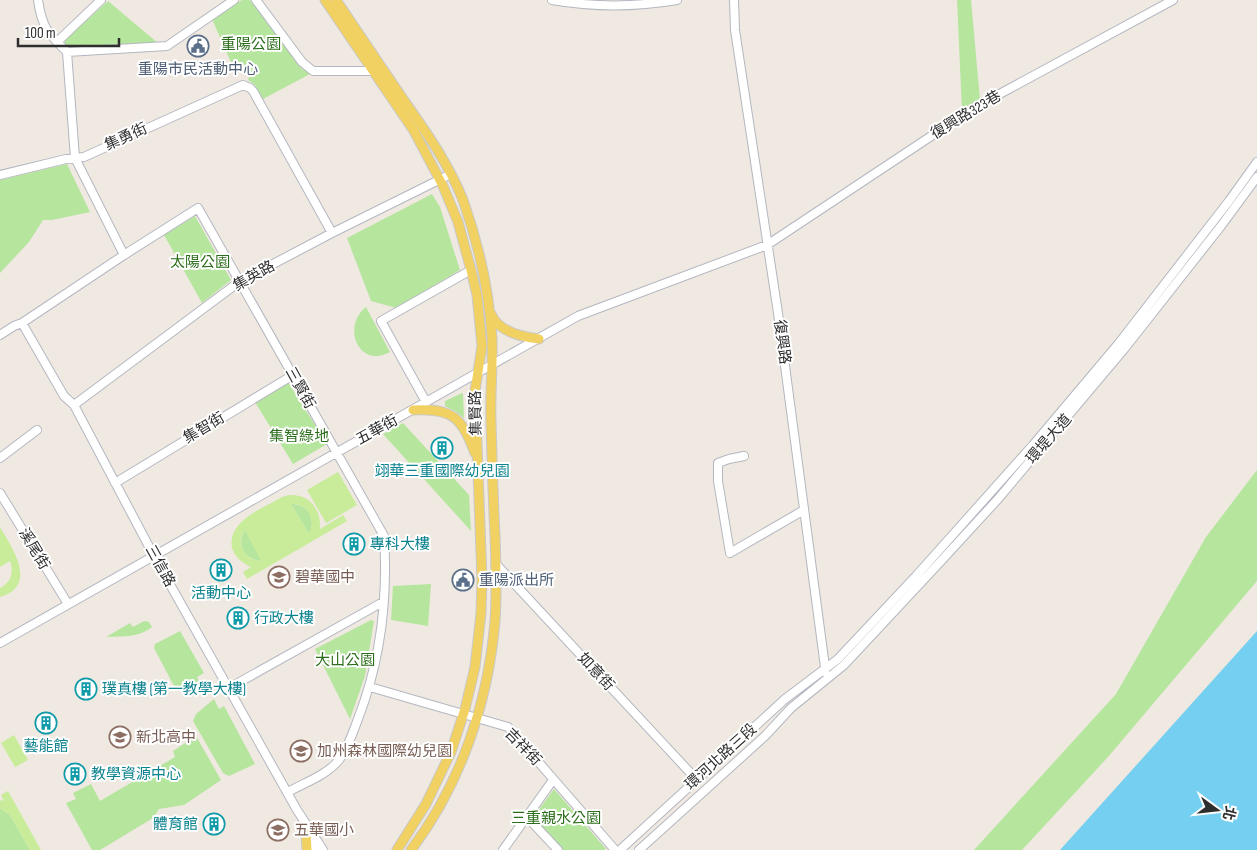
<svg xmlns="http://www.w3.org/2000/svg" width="1257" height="850" font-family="'Sofia Sans Condensed','Noto Sans TC',sans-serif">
<rect width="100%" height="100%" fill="#efe9e1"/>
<!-- green -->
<path fill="#b6e59e" d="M242,0H250L301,68L310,74L263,99L255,85L248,80L250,72L233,67L212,19Z
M957,0H971L980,100L962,111Z
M108,1L159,44L70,48L65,43V40Z
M67,164L90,212L52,220H43L29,242L0,273V180Z
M432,194L440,207L460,270L396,308L371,301L347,238Z
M195,216L231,280L202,303L164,235Z
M366,307L390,352C359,369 341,327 366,307Z
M288,382L327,444L293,464L255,402Z
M462,393L463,394L464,418L455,411L445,406V401Z
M403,423L469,495L471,531L383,434Z
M1257,470V581L1108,757L1022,850H974L1116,694L1206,537Z
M291,504C308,504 317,519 309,534Z
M245,530L262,561C244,560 236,545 245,530Z
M431,584L428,626L391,620L393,586Z
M371,620L374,621L365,676L350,719L315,649Z
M144,621L149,622L152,627C138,638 124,636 106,637L130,623L133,627Z
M180,631L204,673L197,677L199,681L181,688L174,686L154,648L155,644Z
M214,699L219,709L224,706L255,764L229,776L223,773L193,721L196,714Z
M196,736L221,780L184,805L159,809L153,818L100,850H92L66,803L76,799L73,793L91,784L100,801L175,757L173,751Z
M554,789L606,849L604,850H561L532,819Z
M0,808L10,815L30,850H0Z"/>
<!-- pitch -->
<path fill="#c9ec9a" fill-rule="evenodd" d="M338,472L357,505L326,523L307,490Z
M289,495C310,494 321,509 320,529L343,515L347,521L247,579L243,572L251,567C242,563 235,557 232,548C227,520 264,508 282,497ZM291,504C308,503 316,519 309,534ZM245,530L261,561C245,560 235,544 245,530Z
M0,527C12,548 39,585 0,597V588C11,582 14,573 10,561L0,567Z
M14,735L28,760L15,767L1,743Z
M8,791L41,850H30L10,815L0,808V800L4,801L1,795Z"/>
<!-- water -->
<path fill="#75cff0" d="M1257,631V850H1060Z"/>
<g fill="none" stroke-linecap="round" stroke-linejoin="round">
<!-- minor casing -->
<g stroke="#b4b7c1" stroke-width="10">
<path id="minor" d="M38,0C42,28 48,33 67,52L167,46L234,0
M256,0L302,62L313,71H372
M552,0C592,7 636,7 677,0
M734,0L735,30L778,313L825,667V672
M57,42L101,0
M67,52L75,158L124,255L198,208L384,536C388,598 381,660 358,719C353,732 348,748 339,760C327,775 304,783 288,792
M0,175L66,159L84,157L243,85L250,88L253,91L332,233
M22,323L64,396L74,405L154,556L297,810L323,850
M0,335L14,326L22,323L124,255
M426,402L381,321L471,270
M74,405L239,282L332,233L451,174
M744,456L729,459L718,463V481L730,553L804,510
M0,458L37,430
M115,483L293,375
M0,493L68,604
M496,564L697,780
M0,643L578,316L767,245L972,109L1173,0
M370,687L508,727L615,850
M229,688L383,602
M527,817L558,850
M306,833L315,850
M503,850L553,780
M620,850L785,699L838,659L916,576L1033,445L1119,343L1229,201L1257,162
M639,850L765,736L791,708L844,665L941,561L998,499L1125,348L1221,226L1257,177"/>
</g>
<!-- major casing -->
<g stroke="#c9c9c9" stroke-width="11">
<path id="major" d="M325,0L414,131L443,186L458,222L471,270L477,295L482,346L475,391L482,580L481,613L475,667L465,709L451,752L426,804L397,850
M336,0C359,34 382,68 405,102C427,133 449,165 463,200C479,245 489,291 492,338C493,366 490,393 491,421C492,459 493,497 495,535C496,563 497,593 495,621C488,703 461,784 411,850
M491,314C498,331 522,337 539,339
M413,410C453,408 461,417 475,453
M306,833L307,850"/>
</g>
<!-- minor -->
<use href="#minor" stroke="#fff" stroke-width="8"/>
<!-- major -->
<use href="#major" stroke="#f2d163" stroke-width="9"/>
</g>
<!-- icons -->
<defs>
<g id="civic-ring" transform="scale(1.125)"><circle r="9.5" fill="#fff" stroke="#5c6f8a" stroke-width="1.5"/><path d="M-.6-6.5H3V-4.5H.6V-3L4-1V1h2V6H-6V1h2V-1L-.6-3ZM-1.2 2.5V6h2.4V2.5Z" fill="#5c6f8a"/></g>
<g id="building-ring" transform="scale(1.125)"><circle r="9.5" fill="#fff" stroke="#0f9aa8" stroke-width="1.5"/><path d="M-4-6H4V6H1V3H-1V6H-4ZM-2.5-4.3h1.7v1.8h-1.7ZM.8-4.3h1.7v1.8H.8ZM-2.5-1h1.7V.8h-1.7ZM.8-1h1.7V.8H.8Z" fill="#0f9aa8"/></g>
<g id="school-ring" transform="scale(1.125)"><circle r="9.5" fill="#fff" stroke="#8d6e63" stroke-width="1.5"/><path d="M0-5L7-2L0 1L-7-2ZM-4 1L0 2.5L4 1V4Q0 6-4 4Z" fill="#8d6e63"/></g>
</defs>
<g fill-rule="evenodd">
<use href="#civic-ring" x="198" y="46"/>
<use href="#building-ring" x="442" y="448"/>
<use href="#building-ring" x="354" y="544"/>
<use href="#building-ring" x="221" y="570"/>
<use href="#school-ring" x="279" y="577"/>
<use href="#civic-ring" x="463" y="580"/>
<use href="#building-ring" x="238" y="618"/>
<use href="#building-ring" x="86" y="689"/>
<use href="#building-ring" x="46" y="723"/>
<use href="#school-ring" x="120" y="737"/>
<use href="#school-ring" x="301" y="751"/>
<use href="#building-ring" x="75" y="774"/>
<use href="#building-ring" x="214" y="824"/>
<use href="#school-ring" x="278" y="830"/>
</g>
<g text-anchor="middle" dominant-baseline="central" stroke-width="4" stroke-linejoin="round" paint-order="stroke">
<!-- park labels -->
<g font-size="15" fill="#2c6e1b" stroke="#fff">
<text x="251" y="44">重陽公園</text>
<text x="200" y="262">太陽公園</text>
<text x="299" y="436">集智綠地</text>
<text x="345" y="660">大山公園</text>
<text x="556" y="818">三重親水公園</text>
</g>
<!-- service labels -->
<g font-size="15" fill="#4e5e75" stroke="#fff">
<text x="198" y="69">重陽市民活動中心</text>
<text x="479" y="580" text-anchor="start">重陽派出所</text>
</g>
<!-- street labels -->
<g font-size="15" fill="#2e2e2e" stroke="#fff">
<text transform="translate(966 115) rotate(-31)">復興路323巷</text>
<text transform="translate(126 137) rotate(-25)">集勇街</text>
<text transform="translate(254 276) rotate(-30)">集英路</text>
<text transform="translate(782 342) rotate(82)">復興路</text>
<text transform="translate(300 388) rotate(61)">三賢街</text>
<text transform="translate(476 413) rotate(-91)">集賢路</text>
<text transform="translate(204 428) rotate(-31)">集智街</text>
<text transform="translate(377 430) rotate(-29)">五華街</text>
<text transform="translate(1049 439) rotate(-49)">環堤大道</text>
<text transform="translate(34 549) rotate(59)">溪尾街</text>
<text transform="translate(160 566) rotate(61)">三信路</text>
<text transform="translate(596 672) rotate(47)">如意街</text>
<text transform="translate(523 747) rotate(46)">吉祥街</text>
<text transform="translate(721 757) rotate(-42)">環河北路三段</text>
</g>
<!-- culture labels -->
<g font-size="15" fill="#0d838f" stroke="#fff" text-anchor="start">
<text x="442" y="471" text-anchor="middle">翊華三重國際幼兒園</text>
<text x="370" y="544">專科大樓</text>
<text x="221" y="593" text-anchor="middle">活動中心</text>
<text x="254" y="618">行政大樓</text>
<text x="102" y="689">璞真樓 (第一教學大樓)</text>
<text x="46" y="746" text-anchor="middle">藝能館</text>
<text x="91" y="774">教學資源中心</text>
<text x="198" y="824" text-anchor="end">體育館</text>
</g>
<!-- education labels -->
<g font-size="15" fill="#785e54" stroke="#fff" text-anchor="start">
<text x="295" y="577">碧華國中</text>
<text x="136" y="737">新北高中</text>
<text x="317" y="751">加州森林國際幼兒園</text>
<text x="294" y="830">五華國小</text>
</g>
</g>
<!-- north arrow -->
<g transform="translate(1217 810) rotate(105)" stroke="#ffffff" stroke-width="4" paint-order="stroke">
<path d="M0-4L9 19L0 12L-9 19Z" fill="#2e2e2e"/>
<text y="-8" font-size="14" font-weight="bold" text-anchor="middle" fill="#2e2e2e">北</text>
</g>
<!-- scale -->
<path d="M18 38v8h101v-8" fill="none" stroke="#2e2e2e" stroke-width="2.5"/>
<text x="25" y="38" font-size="15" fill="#2e2e2e" stroke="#ffffff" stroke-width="4" paint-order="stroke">100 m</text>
</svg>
